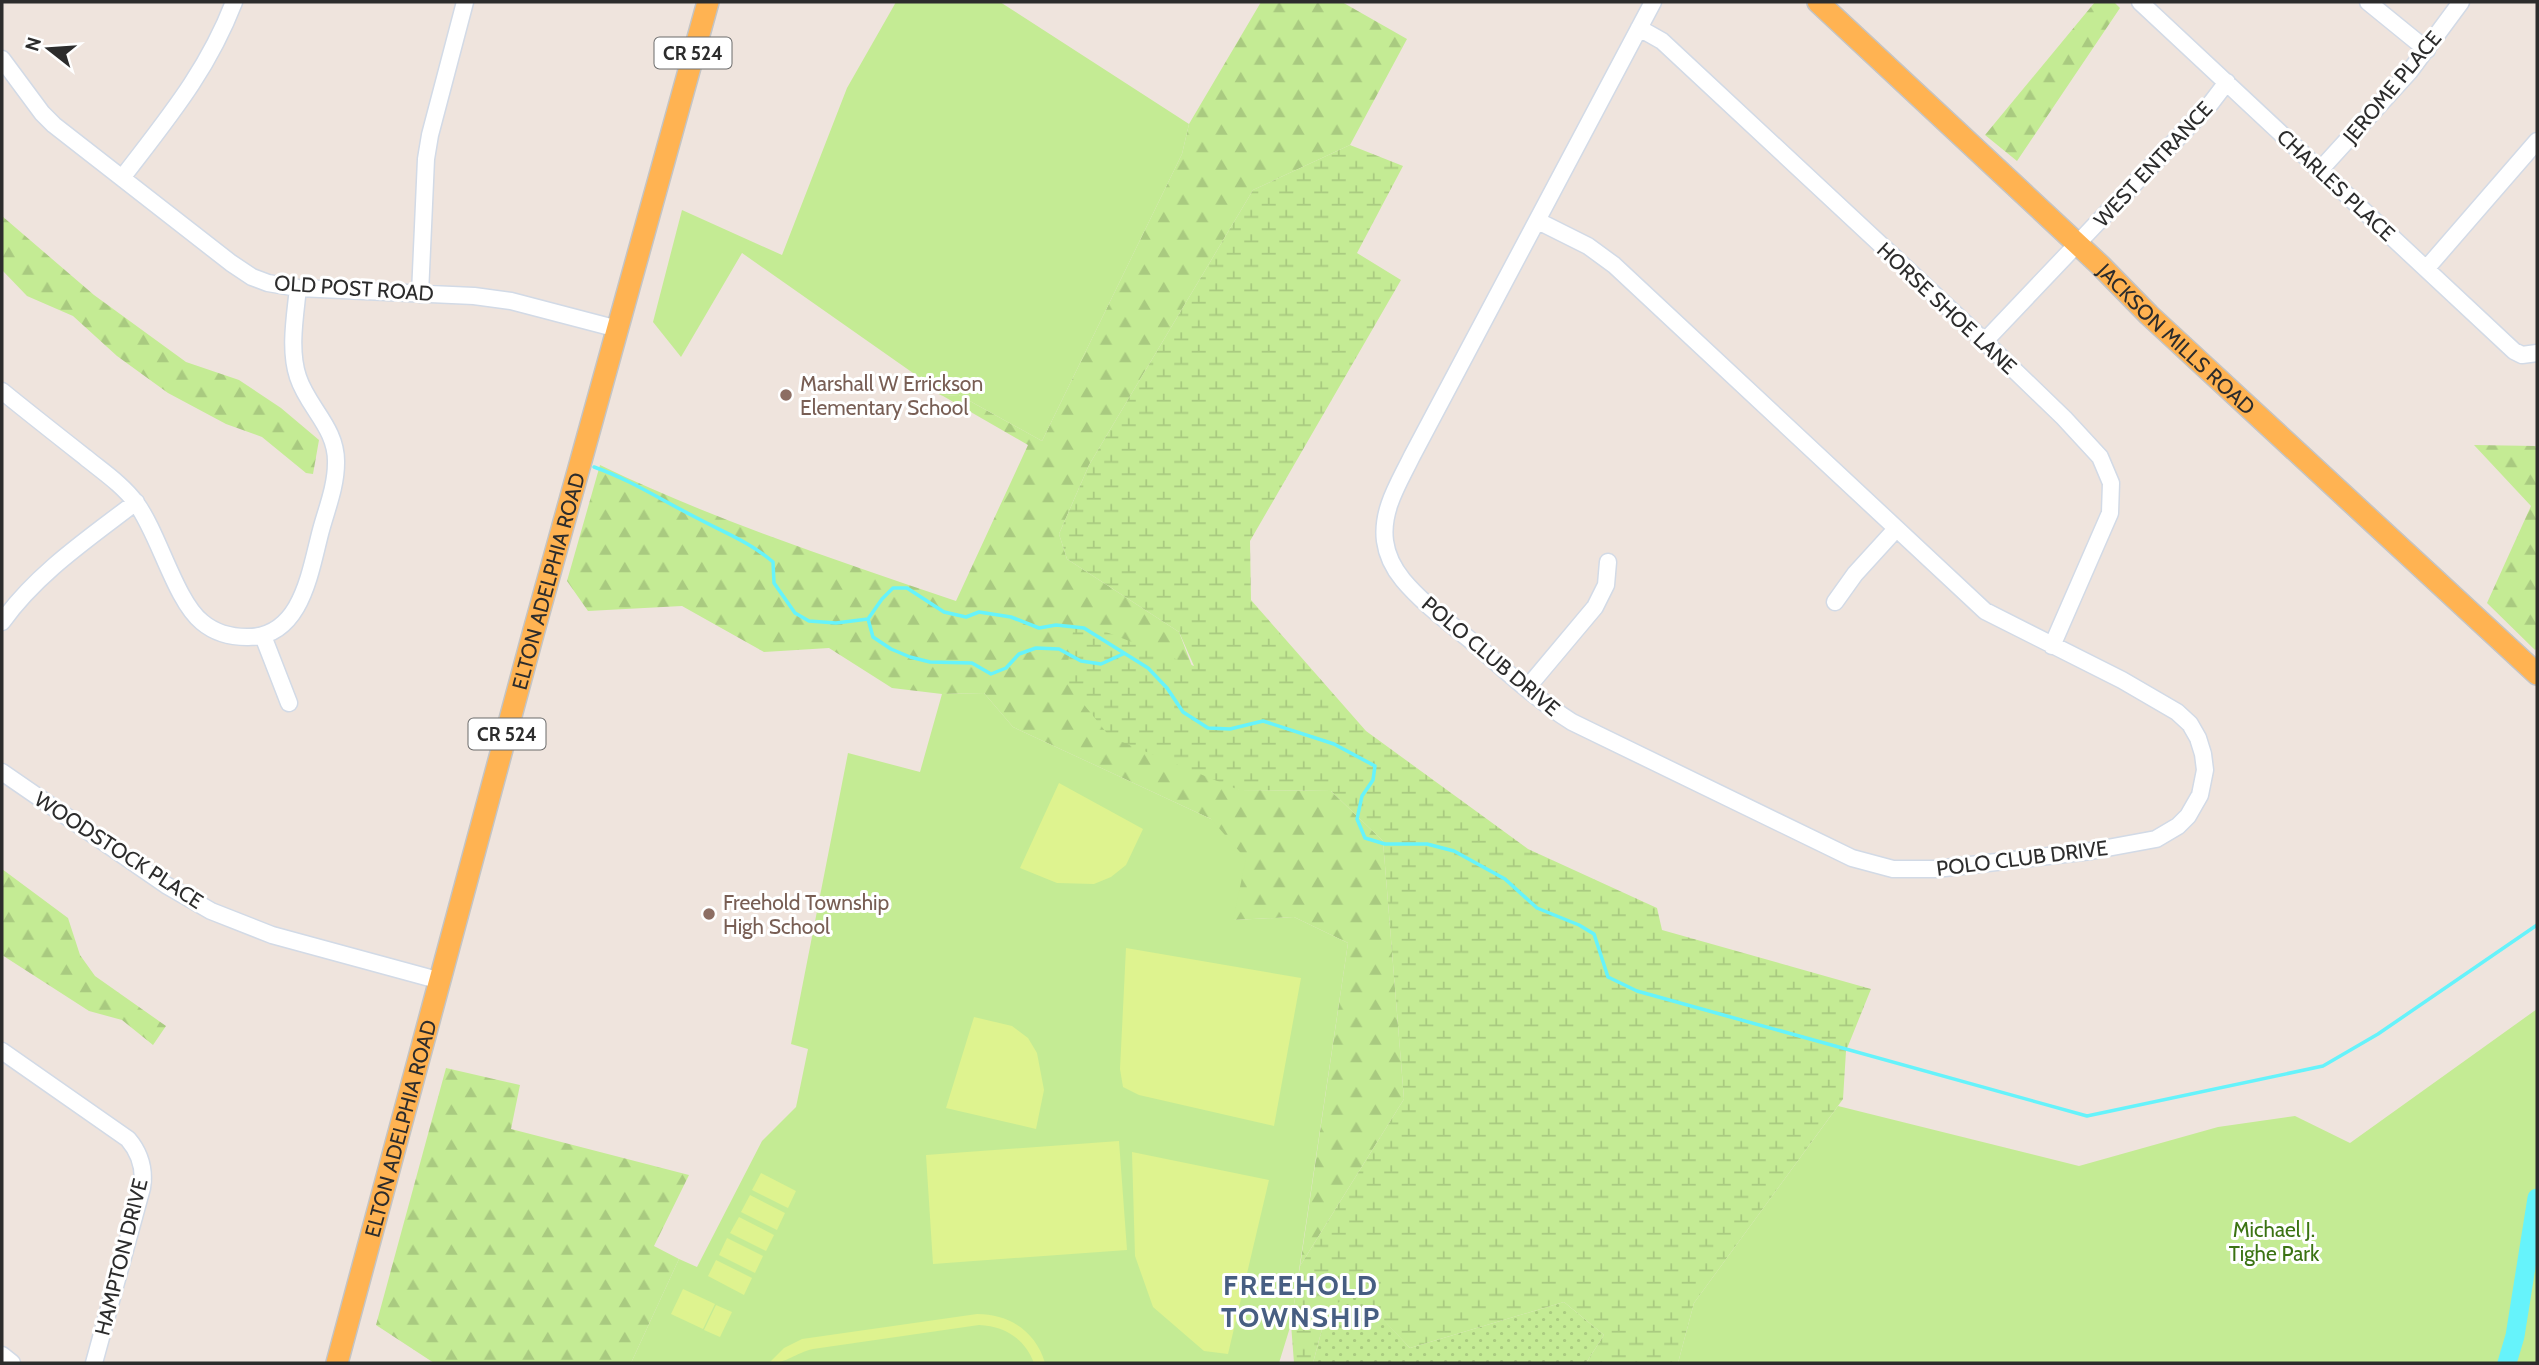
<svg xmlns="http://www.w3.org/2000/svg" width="2539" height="1365" font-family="Cabin,sans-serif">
<defs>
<pattern id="grass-dots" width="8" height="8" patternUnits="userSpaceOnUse" patternTransform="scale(1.75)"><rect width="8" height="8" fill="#c4eb94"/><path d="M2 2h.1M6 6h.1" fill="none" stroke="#a9ca80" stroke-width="1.8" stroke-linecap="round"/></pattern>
<pattern id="forest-firs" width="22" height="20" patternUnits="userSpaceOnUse" patternTransform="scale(1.75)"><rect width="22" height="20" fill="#c4eb94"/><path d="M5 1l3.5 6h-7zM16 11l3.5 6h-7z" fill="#a9ca80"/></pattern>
<pattern id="wetland-marsh" width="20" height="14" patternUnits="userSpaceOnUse" patternTransform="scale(1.75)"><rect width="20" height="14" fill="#c4eb94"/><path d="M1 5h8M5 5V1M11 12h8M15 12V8" fill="none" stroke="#a9ca80"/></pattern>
</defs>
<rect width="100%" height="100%" fill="#efe4dd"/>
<!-- grass -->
<path fill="url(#grass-dots)" d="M1356,1290L1410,1348L1564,1302L1604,1335L1586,1363H1313L1327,1310Z"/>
<!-- forest -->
<path fill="url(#forest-firs)" d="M1261,2H1342L1407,39L1350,145L1253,190L1089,465L1059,534L1067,559L1179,632L1239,790L1331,791L1383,841L1404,1099L1300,1266L1348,943L1294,917L1233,920L1211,819L1013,727L984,693L942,694L892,688L829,648L764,652L682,606L588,611L567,581L600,465C714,520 835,560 956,601L1028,445L943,396L959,395L1042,441L1182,154L1189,124Z
M2095,2H2114L2120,8L2017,161L1985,135Z
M2,216L94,295L186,362L239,380L281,408L319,440L313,474L306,473L262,437L226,424L168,393L117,356L73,316L27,296L2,270Z
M2474,445L2537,446V648L2535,650L2487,603L2531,506Z
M2,869L68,918L80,955L95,976L166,1026L153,1045L122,1020L89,1011L2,955Z
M446,1068L520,1085L511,1129L689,1175L654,1246L679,1259L631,1363H434L376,1325Z"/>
<!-- wetland -->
<path fill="url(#wetland-marsh)" d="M1350,145L1403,166L1357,253L1401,280L1250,541L1251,600L1366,731L1528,849L1657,908L1662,930L1871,989L1846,1051L1843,1099L1694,1303L1678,1363H1586L1604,1335L1564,1302L1410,1348L1356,1291L1327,1310L1313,1363H1294L1291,1324L1300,1266L1404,1099L1383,841L1331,791L1239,790L1110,737L1065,681L1075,620L1194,666L1179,632L1067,559L1059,534L1089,465L1253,190Z"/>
<!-- park -->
<path fill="#c4eb94" d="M896,2H1000L1189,124L1182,154L1042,441L959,395L943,396L925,388L923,380L742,253L681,357L653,322L682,210L782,255L847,88Z
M984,693L1013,727L1211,819L1246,859L1233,920L1294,917L1348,943L1291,1324L1279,1363H631L679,1259L697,1267L762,1141L796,1107L808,1049L791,1044L848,753L920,772L942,694Z
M2537,1009V1363H1678L1694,1303L1838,1106L2079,1166L2218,1127L2295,1116L2350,1143Z"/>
<!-- pitch -->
<path fill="#def38f" d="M1059,783L1143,829L1126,865L1111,877L1094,884L1057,883L1020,868Z
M1126,948L1301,978L1274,1126L1139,1095L1123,1087L1120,1069Z
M974,1017L1012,1026L1028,1038L1037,1053L1044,1090L1036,1129L946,1108Z
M1119,1141L1127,1250L933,1264L926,1155Z
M1132,1152L1269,1180L1228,1354L1204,1351L1153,1307L1135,1256Z
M761,1173L796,1191L788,1208L752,1190Z
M750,1195L785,1213L777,1230L741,1212Z
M739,1217L774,1235L766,1251L730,1233Z
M727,1238L763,1256L755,1273L719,1255Z
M716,1260L752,1278L744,1295L708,1276Z
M683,1289L715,1304L703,1329L671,1314Z
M716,1305L732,1312L720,1337L704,1330Z
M977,1314C1010,1314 1036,1332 1045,1363H1034C1025,1339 1005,1326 979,1325L813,1349C795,1353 788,1363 769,1363L784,1348L802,1339Z"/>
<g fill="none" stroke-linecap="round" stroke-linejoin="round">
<!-- stream -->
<path stroke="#66f3fb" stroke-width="3.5" d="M594,467C631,480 663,501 697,518C723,532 750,542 773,562L774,583L795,613L809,621L836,623L868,619
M1123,654L1101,664L1081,661L1059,649L1036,648L1019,654L1006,668L991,674L972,663L930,662L910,657L891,649L873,637L868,619L882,599L893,588H907L944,612L966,617L979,612L1011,617L1039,628L1056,625L1084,628L1148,668L1167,688L1183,712L1208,728L1230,729L1263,721L1334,744L1375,766L1373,780L1362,796L1357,819L1365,838L1385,844H1427L1454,851L1505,879L1537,908L1579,925L1594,934L1608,977L1637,991L2087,1116L2323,1066L2378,1034L2537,925"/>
<!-- river -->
<path stroke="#66f3fb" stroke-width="19" d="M2507,1363L2515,1336L2537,1198"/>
<!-- minor casing -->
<g stroke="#d2dae6" stroke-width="19">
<path id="minor" d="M2140,2L2514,351L2522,355L2537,353
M2368,2L2427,50
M1639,28L1662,41L1981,338L2064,418L2100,457L2111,483L2110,513L2052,646
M2,59L42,113L54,125L231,263L252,277L268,283L298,288L474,296L511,301L618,329
M2320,170L2410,71L2461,2
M122,178C167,119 207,72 234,2
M1538,221L1588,246L1614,265L1985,611L2122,680L2177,712L2190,724L2198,738L2203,754L2205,770L2200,795L2188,816L2178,826L2156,839L2091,851L1936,869H1893L1852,858L1572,722C1537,700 1506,671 1475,644C1451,624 1423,604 1403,580C1394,569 1387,556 1385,541C1381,510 1399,483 1412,456L1653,2
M2426,269L2537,141
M420,294L426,159L430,135L465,2
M1984,342L2211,103L2227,82
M2,391C29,413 57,435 85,457C102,471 123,485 136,503C159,534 175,600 202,622C215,633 231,637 247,637C302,638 310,571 321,530C327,508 336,486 336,463C337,428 308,408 298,377C289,350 295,317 298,288
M1835,602L1855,574L1896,529
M2,622C37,573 88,539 136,502
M263,636L289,703
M1527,688L1595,607L1606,585L1608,562
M2,772L166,885L211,911L272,935L441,981
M2,1051L128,1139C140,1153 145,1169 142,1188L94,1363
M2,1355L12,1363"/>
</g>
<!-- major casing -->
<g stroke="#c4c4c4" stroke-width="24">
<g id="major">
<path id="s1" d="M1818,2L2100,265L2149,315L2537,674"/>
<path id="s2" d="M337,1363L533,634L708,2"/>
</g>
</g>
<!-- minor -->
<use href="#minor" stroke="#fff" stroke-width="16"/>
<!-- major -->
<use href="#major" stroke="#ffb352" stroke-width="21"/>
</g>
<!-- markers -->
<g fill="#8d6e63" stroke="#fff" stroke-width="2.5">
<circle cx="786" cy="395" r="7"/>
<circle cx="709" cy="914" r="7"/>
</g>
<g text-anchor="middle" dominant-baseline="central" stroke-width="6" stroke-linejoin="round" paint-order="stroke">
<!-- shield labels -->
<g fill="#fff" stroke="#6b6b6b" stroke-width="2">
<rect x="654.5" y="37.5" width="77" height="31" rx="5"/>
<rect x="468.5" y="718.5" width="77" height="31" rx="5"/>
</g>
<g font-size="19" font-weight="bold" fill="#2c2c2c">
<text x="693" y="53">CR 524</text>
<text x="507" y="734">CR 524</text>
</g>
<!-- street labels -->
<g font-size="21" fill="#2c2c2c" stroke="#fff">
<text transform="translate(2392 87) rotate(-50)">JEROME PLACE</text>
<text transform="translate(2153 164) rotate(-47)">WEST ENTRANCE</text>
<text transform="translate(2336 185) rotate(43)">CHARLES PLACE</text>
<text transform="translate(354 288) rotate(4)">OLD POST ROAD</text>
<text transform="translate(1947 308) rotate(43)">HORSE SHOE LANE</text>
<text stroke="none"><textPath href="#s1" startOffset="492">JACKSON MILLS ROAD</textPath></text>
<text stroke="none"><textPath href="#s2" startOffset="810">ELTON ADELPHIA ROAD</textPath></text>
<text transform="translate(1491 656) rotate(40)">POLO CLUB DRIVE</text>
<text transform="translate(119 850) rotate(33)">WOODSTOCK PLACE</text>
<text transform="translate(2022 858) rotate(-7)">POLO CLUB DRIVE</text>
<text stroke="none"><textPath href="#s2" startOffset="243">ELTON ADELPHIA ROAD</textPath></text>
<text transform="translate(121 1257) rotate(-76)">HAMPTON DRIVE</text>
</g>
<!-- education labels -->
<g font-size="21" fill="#785e54" stroke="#fff" text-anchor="start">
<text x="800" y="383">Marshall W Errickson<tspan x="800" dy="24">Elementary School</tspan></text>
<text x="723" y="902">Freehold Township<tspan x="723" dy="24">High School</tspan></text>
</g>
<!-- park labels -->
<g font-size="21" fill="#3b7313" stroke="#fff">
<text x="2274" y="1229">Michael J.<tspan x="2274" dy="24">Tighe Park</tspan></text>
</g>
<!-- district labels -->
<g font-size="28" font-weight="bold" letter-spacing="2" fill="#475e82" stroke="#fff">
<text x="1301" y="1285">FREEHOLD<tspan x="1301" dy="32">TOWNSHIP</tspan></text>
</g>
</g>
<!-- border -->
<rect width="2539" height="1365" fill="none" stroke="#2c2c2c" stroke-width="7"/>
<!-- north arrow -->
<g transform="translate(49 49) rotate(287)" stroke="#ffffff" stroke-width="5" paint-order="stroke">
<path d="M0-5L12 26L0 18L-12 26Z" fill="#2c2c2c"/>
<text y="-10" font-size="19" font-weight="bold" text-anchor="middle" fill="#2c2c2c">N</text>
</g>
</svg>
